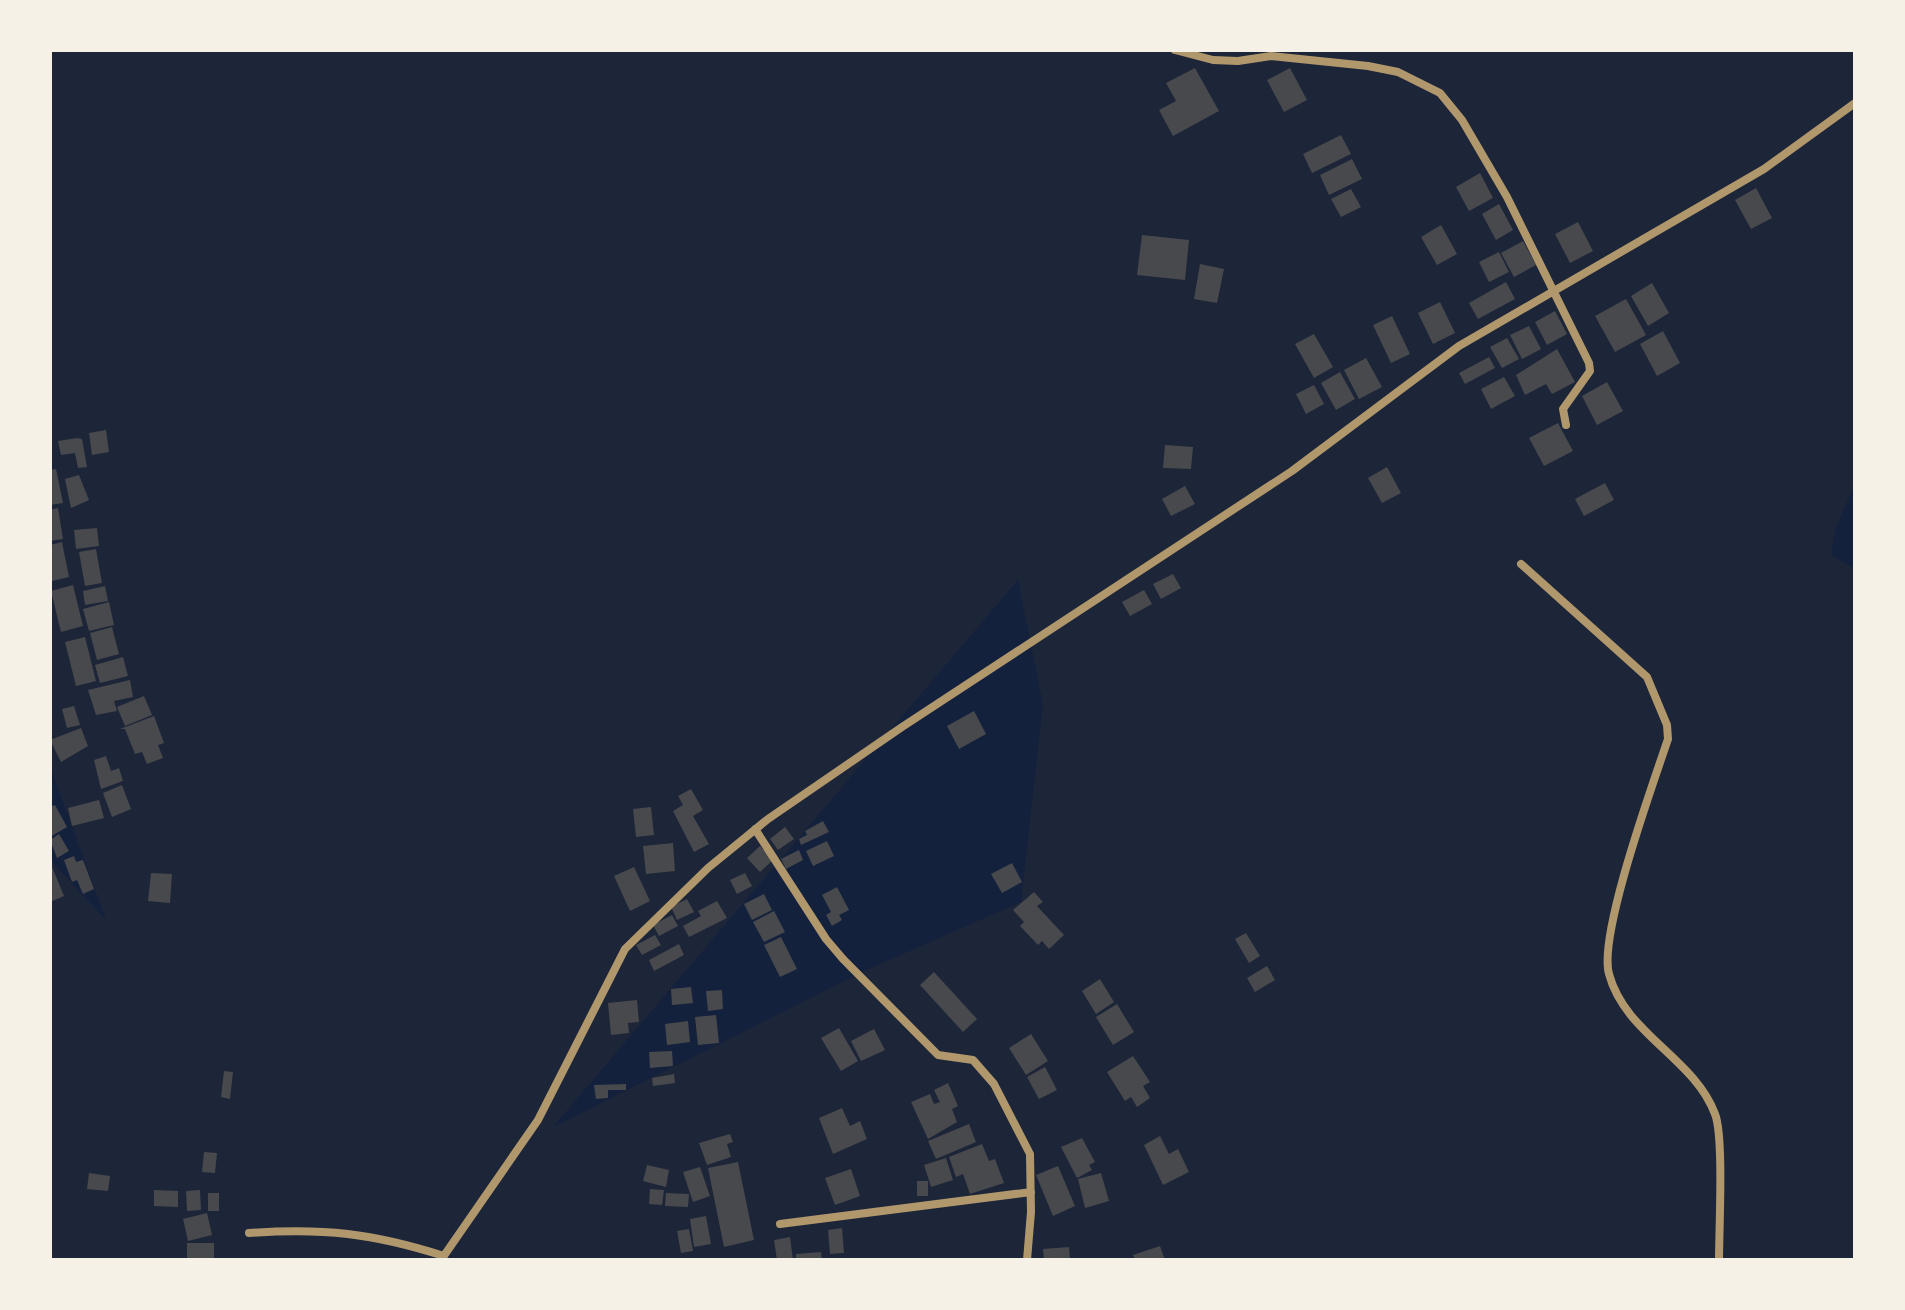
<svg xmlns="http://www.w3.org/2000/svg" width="1905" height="1310" font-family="'Archivo Narrow',sans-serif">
<rect width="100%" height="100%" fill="#14213d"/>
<!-- green -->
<path fill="#1d2539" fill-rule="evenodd" d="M50,50H1855V484L1835,530L1831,555L1855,569V1260H50V854L55,865L106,920L50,766ZM1018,580L1043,704L1021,902L864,971L553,1127Z"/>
<!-- building -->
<path fill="#48494c" d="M1195,68L1219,111L1173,136L1159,110L1176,101L1166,83Z
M1290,68L1307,100L1284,112L1267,80Z
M1341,135L1351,154L1312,173L1303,154Z
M1352,159L1362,179L1329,195L1320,175Z
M1480,173L1493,198L1469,211L1456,187Z
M1756,188L1772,218L1751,229L1735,200Z
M1351,189L1361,207L1341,217L1331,199Z
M1499,204L1513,230L1496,240L1482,214Z
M1578,222L1593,251L1570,263L1555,234Z
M1441,225L1457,254L1437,265L1421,237Z
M1142,235L1189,240L1185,280L1137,275Z
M1523,241L1536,265L1514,277L1501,253Z
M1499,252L1509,272L1489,282L1479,262Z
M1200,264L1224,269L1217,303L1194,299Z
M1506,282L1515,299L1478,319L1469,303Z
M1652,283L1669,313L1648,326L1631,296Z
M1626,299L1646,335L1615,352L1595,316Z
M1440,302L1455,333L1433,344L1418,313Z
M1555,311L1567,334L1547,345L1535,322Z
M1392,316L1410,354L1391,363L1373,325Z
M1529,326L1541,349L1522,359L1510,335Z
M1663,331L1680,363L1657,376L1640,344Z
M1314,334L1333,367L1314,378L1295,344Z
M1507,338L1519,359L1502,368L1490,347Z
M1557,349L1575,382L1552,394L1546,384L1525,395L1516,375Z
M1489,357L1495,368L1465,384L1459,373Z
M1366,358L1382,387L1359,399L1344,370Z
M1340,372L1355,399L1336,410L1321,383Z
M1504,377L1515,396L1491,409L1481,389Z
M1607,382L1623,411L1597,425L1582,396Z
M1314,385L1324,404L1306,414L1296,394Z
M1558,423L1573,451L1544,466L1529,438Z
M106,430L109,452L92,455L89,433Z
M77,438L82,439L87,467L78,468L75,453L61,455L58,441Z
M1165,445L1193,447L1191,469L1163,468Z
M1387,467L1401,493L1382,503L1368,478Z
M56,469L63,503L50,505V470Z
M79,475L89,500L71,508L65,479Z
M1605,483L1614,500L1584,516L1575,499Z
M1185,486L1195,504L1171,516L1162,499Z
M58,508L63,539L50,541V510Z
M97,528L99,546L76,549L74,530Z
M62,542L69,577L52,581L50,545Z
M96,549L102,583L85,586L79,552Z
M1173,574L1181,588L1161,599L1153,584Z
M73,585L83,626L61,632L51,591Z
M105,586L108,601L85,605L83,591Z
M1144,590L1152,604L1130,616L1122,602Z
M109,602L114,625L89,631L83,609Z
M112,627L119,654L97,660L90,633Z
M85,637L96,681L76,686L65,642Z
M123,657L128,676L100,683L95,665Z
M130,680L133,697L114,701L117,711L96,715L88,690Z
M144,696L152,715L125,726L117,707Z
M74,706L80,725L67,728L62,709Z
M974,711L986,734L959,749L947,726Z
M154,716L164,743L158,745L163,758L147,764L142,752L135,754L125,729H120Z
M81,728L88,746L61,762L50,740Z
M106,756L111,771L119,768L123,781L101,789L94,760Z
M122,785L131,809L112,817L103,793Z
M691,789L703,810L693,816L709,844L694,852L673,811L683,805L678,796Z
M99,800L104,818L72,826L68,808Z
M55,805L67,827L50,837V807Z
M651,807L654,835L636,837L633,809Z
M823,821L829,832L801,845L799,839L807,835L805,831Z
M785,827L794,839L778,850L770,839Z
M59,834L69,851L57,858L50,840Z
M827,841L834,856L813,866L806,851Z
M673,843L675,871L646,874L643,846Z
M760,846L773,860L760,872L747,858Z
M799,850L803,860L786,869L781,859Z
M74,856L76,862L83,860L94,889L83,894L77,880L72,882L64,860Z
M50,862L64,896L50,902Z
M1012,863L1022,882L1002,893L991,874Z
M634,867L650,901L630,911L614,876Z
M151,873L172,874L170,903L148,901Z
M745,873L752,886L737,894L730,880Z
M837,887L849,910L839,915L842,920L832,926L826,915L831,912L822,895Z
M1034,892L1043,902L1037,906L1064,935L1049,949L1042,941L1038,945L1020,926L1024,922L1013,910Z
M764,894L772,910L752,920L744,904Z
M687,899L694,912L677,920L671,907Z
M717,901L727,918L689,937L683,926L701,916L698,911Z
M774,911L785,932L764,942L753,922Z
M672,915L678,926L659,936L653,925Z
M1246,933L1260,956L1249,963L1235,939Z
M655,935L661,945L642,955L636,945Z
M781,937L797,969L780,977L764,945Z
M679,944L684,955L654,971L649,960Z
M1267,966L1275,980L1255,992L1247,978Z
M934,972L977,1019L963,1032L920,985Z
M1100,979L1114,1002L1096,1014L1082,991Z
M691,987L693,1003L672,1005L671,989Z
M722,990L723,1009L708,1011L706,991Z
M637,1000L639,1022L628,1023L629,1033L611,1035L608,1003Z
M1117,1004L1134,1032L1113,1045L1096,1017Z
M716,1015L719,1043L698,1045L695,1017Z
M688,1021L690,1042L667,1045L665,1024Z
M839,1028L858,1061L841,1071L821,1038Z
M874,1029L885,1050L861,1061L851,1041Z
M1031,1034L1048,1061L1026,1075L1009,1048Z
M672,1051L673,1066L650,1068L649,1052Z
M1133,1056L1150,1082L1143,1086L1150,1098L1137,1107L1131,1097L1125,1101L1107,1072Z
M1045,1067L1057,1090L1039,1099L1027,1077Z
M224,1071L233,1072L230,1099L221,1097Z
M674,1074L675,1083L653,1086L652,1078Z
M948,1083L958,1106L952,1109L957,1122L928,1139L911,1102L930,1094L934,1104L940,1102L934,1090Z
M626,1084V1090H608V1098L596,1099L594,1085Z
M842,1108L850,1126L860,1121L867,1139L833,1154L819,1118Z
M969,1124L976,1142L936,1159L928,1141Z
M730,1134L733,1142L727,1144L731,1157L707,1165L699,1143Z
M1160,1136L1169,1154L1178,1149L1189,1172L1163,1185L1144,1145Z
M1082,1138L1095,1162L1089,1165L1092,1170L1077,1178L1061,1147Z
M982,1144L989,1161L995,1159L1004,1183L970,1194L963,1174L956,1177L949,1157Z
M204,1152L217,1153L215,1173L202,1172Z
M946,1158L953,1180L931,1187L924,1165Z
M738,1162L754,1240L724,1247L708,1168Z
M647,1165L669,1170L666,1187L643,1181Z
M1058,1166L1075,1206L1053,1216L1036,1175Z
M700,1167L710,1196L693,1202L683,1172Z
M851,1169L860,1196L835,1205L825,1178Z
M89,1173L110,1176L108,1191L87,1189Z
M1101,1173L1109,1201L1085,1208L1078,1179Z
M917,1181H928V1196H917Z
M650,1189L664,1190L662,1205L649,1204Z
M154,1190L178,1191V1207L154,1206Z
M200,1190L201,1210L187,1211L186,1191Z
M208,1193H219V1211H208Z
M666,1193L689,1194L688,1207L665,1206Z
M207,1213L212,1235L188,1241L183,1219Z
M706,1216L711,1244L694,1247L690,1219Z
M842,1228L844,1253L830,1254L828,1230Z
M689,1229L693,1251L681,1253L677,1231Z
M790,1237L793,1260H777L774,1240Z
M187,1243H214V1260H187Z
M1160,1246L1165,1260H1135L1133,1255Z
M1069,1247L1070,1260H1044L1043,1249Z
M821,1252L822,1260H796V1254Z"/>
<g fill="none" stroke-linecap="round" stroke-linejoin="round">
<!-- minor -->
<path stroke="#b1986c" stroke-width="8" d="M1175,50L1213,60L1238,61L1271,56L1368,66L1398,72L1440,93L1462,120L1507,197L1589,363L1590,371L1563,409L1566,425
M1521,564L1647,677L1667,725L1668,739C1653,784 1598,935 1609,974C1625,1034 1694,1058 1715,1114C1724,1137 1719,1229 1719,1260
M755,829L826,939L843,959L938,1055L973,1060L994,1084L1030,1154L1031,1212L1027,1260
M780,1224L1031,1192
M249,1233C324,1228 372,1233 444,1256
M441,1260L538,1120L625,949L708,868L768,819L902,727L1292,471L1459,346L1764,169L1855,103"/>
</g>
<!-- border -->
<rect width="1905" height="1310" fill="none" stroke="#f6f1e7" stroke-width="104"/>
</svg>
